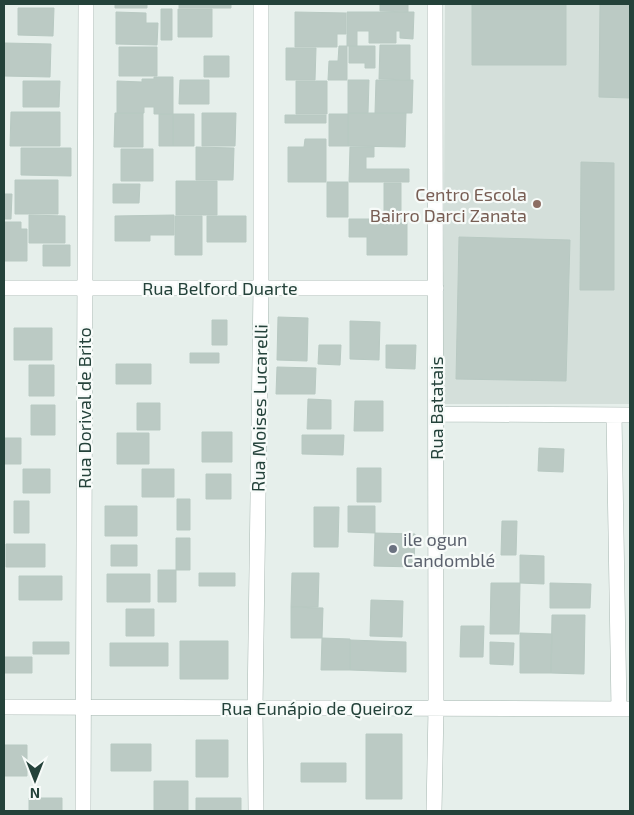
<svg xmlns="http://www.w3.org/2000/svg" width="634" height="815" font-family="'Exo 2',sans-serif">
<rect width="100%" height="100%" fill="#e6efeb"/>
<!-- built -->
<path fill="#d4dfda" d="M445,4H630V404H443Z"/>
<!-- building -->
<path fill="#bbcac4" stroke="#b8c9c2" d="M115,4H147V8H115Z
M179,4H231V8H179Z
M380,4H408V12L380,11Z
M472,4H566V65H472Z
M600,4H630V98L599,97Z
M18,8H54L53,36L18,35Z
M161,9H172V40H161Z
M178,9H212V37H178Z
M116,12L146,13V23H158L157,45L116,44Z
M295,12L346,13V34H337V47H295Z
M347,12H414L413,39L400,38V31H396V43H369V31H357V46H347Z
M4,43L51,44L50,77L4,76Z
M380,45H410V80L379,79Z
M339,46H347V80H328L329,61H338Z
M349,46H375V68H365V63H349Z
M119,47H157V76H119Z
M286,48H316L315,80H286Z
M204,56H229V77H204Z
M154,77H173V114H154V107H144V113H117V81L142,82V79H154Z
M180,80H209V104H179Z
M348,80H369L368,113H348Z
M376,80H413L412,113H375Z
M23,81H60L59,107H23Z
M296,81H327V114H296Z
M11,112H60V146H10Z
M115,113H143V147H114Z
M202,113H236L235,146H202Z
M348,113H406L405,147L348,146Z
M159,114H173V146H159Z
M173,114H194V146H173Z
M329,114H348V146H329Z
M285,115H326V123H285Z
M305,139H326V182H288V147H304Z
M196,147L234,148L233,180H196Z
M350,147H374V157H366V169H409V182H349Z
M21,148H71V176L21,175Z
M121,149H153V181H121Z
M581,162L614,163V290H580Z
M15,180H58V214H15Z
M176,181H217V215H176Z
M327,182H348V217H327Z
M384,183H401V217H384Z
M113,184H140L139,203H113Z
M4,194H12L11,219H4Z
M29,215L65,216V243H29Z
M174,215V235H150V241H115V216Z
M175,216H202V255H175Z
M207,216H246V242H207Z
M349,219H407V255H367V237H349Z
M4,222H21V229H27V261H4Z
M459,237L570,240L566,381L456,379Z
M43,245H70V266H43Z
M278,317L308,318L307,361L277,360Z
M212,320H227V345H212Z
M350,321L380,322L379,360L350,359Z
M14,328H52V360H14Z
M319,345H341L340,365L318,364Z
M386,345H416L415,369L386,368Z
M190,353H219V363H190Z
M116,364H151V384H116Z
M29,365H54V396H29Z
M277,367L316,368L315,394H276Z
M308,399L331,400V429H307Z
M355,401H383V431H354Z
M137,403H160V430H137Z
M31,405H55V435H31Z
M202,432H232V462H202Z
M117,433H149V464H117Z
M302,435H344L343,455L302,454Z
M5,438H21V464H5Z
M539,448L564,449L563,472L538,471Z
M357,468H381V502H357Z
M23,469H50V493H23Z
M142,469H174V497H142Z
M206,474H231V499H206Z
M177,499H190V530H177Z
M14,501H29V533H14Z
M105,506H137V536H105Z
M348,506H375V533L348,532Z
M314,507H339L338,547H314Z
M502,521H517L516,555H501Z
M375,533L415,534L414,567L374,566Z
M176,538H190V570H176Z
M6,544H45V567H6Z
M111,545H137V566H111Z
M520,555L544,556V584L520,583Z
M158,570H176V602H158Z
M199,573H235V586H199Z
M292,573H319L318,607H291Z
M107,574H150V602H107Z
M19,576H62V600H19Z
M491,583H520L519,634H490Z
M550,583L591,584L590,608H550Z
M371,600L403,601L402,637L370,636Z
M291,607L323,608L322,638H291Z
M126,609H154V636H126Z
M552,615H585L584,674L551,673Z
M461,626H484L483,657H460Z
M520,633L552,634L551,673H520Z
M322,638L350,639V670H321Z
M350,640L406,642V672L350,670Z
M180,641H228V679H180Z
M33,642H69V654H33Z
M490,642L514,643L513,665L490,664Z
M110,643H168V666H110Z
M4,657H32V673H4Z
M366,734H402V799H366Z
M196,740H228V777H196Z
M111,744H151V771H111Z
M4,745H27V776H4Z
M301,763H346V782H301Z
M154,781H188V811H154Z
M29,798H62V811H29Z
M196,798H241V811H196Z"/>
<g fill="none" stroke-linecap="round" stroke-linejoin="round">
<!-- minor casing -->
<g stroke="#a8b8b2" stroke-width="16">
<path id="minor" d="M4,288H436
M436,414L630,415
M614,415L619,709
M4,707L630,709
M83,811L86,4
M256,811L255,708L261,288V4
M434,811L436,709L435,4"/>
</g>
<!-- minor -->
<use href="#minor" stroke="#fff" stroke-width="15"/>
</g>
<!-- markers -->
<circle fill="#8d6e63" stroke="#f7fbf9" stroke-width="2" cx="537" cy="204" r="5"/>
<circle fill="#6b7280" stroke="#f7fbf9" stroke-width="2" cx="393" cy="549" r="5"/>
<g text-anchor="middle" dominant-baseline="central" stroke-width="4.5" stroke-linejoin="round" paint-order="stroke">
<!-- education labels -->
<g font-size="18" fill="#785e54" stroke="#f7fbf9" text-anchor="end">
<text x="527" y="194">Centro Escola<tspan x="527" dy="21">Bairro Darci Zanata</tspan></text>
</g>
<!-- street labels -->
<g font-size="18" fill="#24423a" stroke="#f7fbf9">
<text x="220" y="288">Rua Belford Duarte</text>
<text transform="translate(84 408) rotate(-90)">Rua Dorival de Brito</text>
<text transform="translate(259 408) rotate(-89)">Rua Moises Lucarelli</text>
<text transform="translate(436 408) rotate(-90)">Rua Batatais</text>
<text x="317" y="708">Rua Eunápio de Queiroz</text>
</g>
<!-- worship labels -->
<g font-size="18" fill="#5b616d" stroke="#f7fbf9" text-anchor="start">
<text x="403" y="539">ile ogun<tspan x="403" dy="21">Candomblé</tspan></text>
</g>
</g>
<!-- border -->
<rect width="634" height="815" fill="none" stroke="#24423a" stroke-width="10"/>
<!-- north arrow -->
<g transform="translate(35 780) rotate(180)" stroke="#f7fbf9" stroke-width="4" paint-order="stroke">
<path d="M0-4L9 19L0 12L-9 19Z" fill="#24423a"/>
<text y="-8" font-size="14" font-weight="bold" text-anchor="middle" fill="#24423a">N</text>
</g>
</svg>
